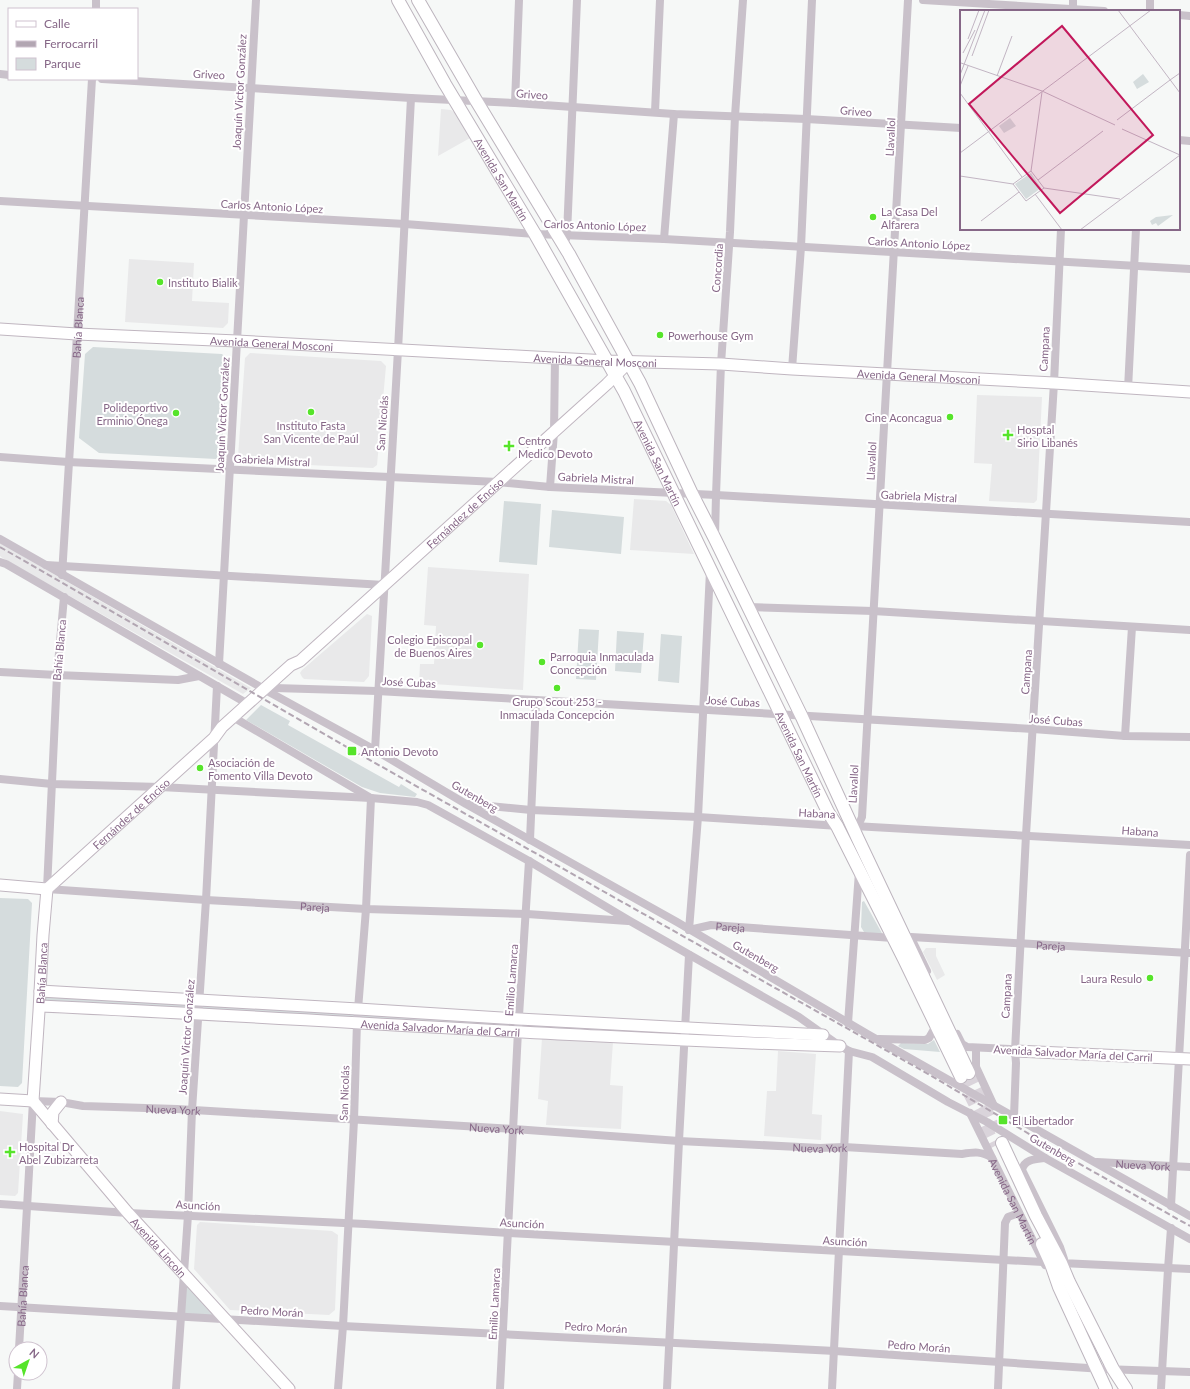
<svg xmlns="http://www.w3.org/2000/svg" width="1190" height="1389" font-family="Lato,sans-serif">
<rect width="100%" height="100%" fill="#f6f8f7"/>
<!-- built -->
<path fill="#e9e9ea" d="M441,109L451,110L455,113L470,138L438,156Z
M129,259L194,263L192,301L229,303L228,323L223,328L125,322Z
M250,353L381,361L386,366L377,465L373,468L242,462L238,457L245,358Z
M977,395L1042,397L1037,500L1034,503L989,501L992,464L974,463Z
M634,499L666,501L671,505L694,554L630,550Z
M0,543L251,688L243,694L4,559L0,556Z
M428,567L529,574L523,690L419,683L420,664H434L436,626L424,625Z
M367,614L372,616L369,676L364,682L304,679L302,677L300,673L302,670Z
M926,948H936V956L945,975L937,980L923,952Z
M542,1038L613,1042L610,1085L623,1086L621,1129L546,1125L548,1101L538,1099Z
M778,1051L816,1054L812,1114L822,1115L821,1140L764,1136L767,1091H776Z
M0,1111L23,1114L18,1193L15,1196L0,1195Z
M200,1222L332,1231L338,1235L335,1310L329,1315L230,1310L194,1269L197,1225Z"/>
<!-- green -->
<path fill="#d5dcdd" d="M93,347L222,354L227,359L222,453L216,459L99,453L79,438L85,354Z
M504,501L541,504L537,565L499,562Z
M552,510L624,517L621,554L549,547Z
M579,629L599,630L596,680L576,679Z
M617,631L644,633L641,673L615,671Z
M661,634L682,636L679,683L658,681Z
M261,705L290,721L288,725L399,787L401,784L417,794L415,797L380,793L362,787L246,720Z
M0,898L28,899L32,903L22,1083L18,1087L0,1086Z
M864,901L883,935L864,932L861,927L862,902Z
M40,991L794,1034V1045L40,1006Z
M934,1040L940,1052L904,1049L898,1046L901,1043L928,1044Z
M184,1274L225,1319L181,1317Z"/>
<g fill="none" stroke-linecap="round" stroke-linejoin="round">
<!-- primary-tunnel -->
<path stroke="#dad4db" stroke-width="12" stroke-dasharray="12 6" stroke-linecap="butt" d="M969,1073L996,1131
M961,1077L995,1146"/>
<!-- secondary casing -->
<g stroke="#c0b6c0" stroke-width="13">
<g id="secondary">
<path id="s8" d="M0,329L77,334L237,341L608,361L721,364L792,369L1054,383L1190,392"/>
<path d="M0,885L47,889"/>
<path id="s9" d="M47,889L214,738L222,727L291,665L300,661L607,384L629,362"/>
<path d="M40,991L358,1009L519,1019L823,1035"/>
<path id="s10" d="M40,1006C307,1018 573,1038 840,1046"/>
<path d="M1015,1051L1190,1059"/>
<path d="M0,1099L33,1101"/>
<path id="s11" d="M33,1101L128,1213L289,1389"/>
<path id="s12" d="M33,1101L39,1011L43,935L47,889"/>
<path d="M52,1124L53,1112L61,1102"/>
</g>
</g>
<!-- primary casing -->
<g stroke="#bdb5be" stroke-width="14">
<g id="primary">
<path id="s13" d="M398,0L445,84L535,234L624,391L828,812L837,826L904,959L961,1077"/>
<path d="M418,0L477,102L569,254L640,383L692,494L715,539L801,715L858,839L969,1073"/>
<path d="M1002,1143L1036,1216L1061,1263L1069,1282L1113,1369L1126,1389"/>
<path d="M1042,1244L1051,1264L1059,1287L1106,1389"/>
</g>
</g>
<!-- street -->
<g stroke="#c9c1ca" stroke-width="8">
<path d="M923,0L1104,11"/>
<path d="M96,9V0"/>
<path d="M1073,11V0"/>
<path d="M1150,11V0"/>
<path d="M1179,15L1190,16"/>
<path d="M0,74L9,75"/>
<path d="M102,79L411,98L515,103L674,114L806,119L961,128"/>
<path d="M515,103L519,0"/>
<path d="M655,112L660,0"/>
<path d="M1179,140L1190,141"/>
<path d="M0,201L405,224L535,234L664,239L1190,269"/>
<path d="M566,239L567,234L577,0"/>
<path d="M664,239L674,114"/>
<path d="M792,369L801,247L812,0"/>
<path d="M1128,389L1136,229"/>
<path d="M0,457L68,462L498,482L550,487L716,495L1190,522"/>
<path d="M550,487L554,432L555,358"/>
<path d="M715,536L716,495L721,364L730,232L735,116L743,0"/>
<path d="M0,539L264,689"/>
<path d="M0,562L6,564L248,704"/>
<path d="M46,565L384,585"/>
<path id="s1" d="M62,575L77,334L92,79"/>
<path id="s2" d="M64,597L57,675L47,889L206,900L366,909L527,914L628,921"/>
<path d="M748,607L873,611L1190,630"/>
<path d="M219,664L256,0"/>
<path d="M0,672L57,675L178,680L199,676"/>
<path d="M274,688L377,691L536,700L1033,729L1125,736L1190,737"/>
<path d="M269,692L375,750L466,804L677,922L869,1035L1190,1216"/>
<path d="M238,720L369,797"/>
<path d="M1125,736L1132,627"/>
<path d="M375,750L398,350L411,98"/>
<path d="M0,779L52,784L160,787L371,798L417,802L428,805L529,861L630,921L799,1017L837,1044L849,1051L872,1057L948,1102L987,1122L1045,1158L1190,1239"/>
<path d="M469,804L531,810L698,817L839,826"/>
<path d="M854,826L1190,845"/>
<path d="M858,826L862,817L908,0"/>
<path d="M530,840L536,700"/>
<path id="s3" d="M689,930L711,925L893,938L894,942"/>
<path d="M689,930L698,817L710,571"/>
<path id="s4" d="M911,937L1189,953"/>
<path d="M912,940L927,971"/>
<path d="M848,1023L859,872"/>
<path d="M957,1034L962,1044L967,1047L1010,1049L1015,1051"/>
<path d="M879,1039L925,1040L929,1038L933,1031"/>
<path d="M976,1048V1067L994,1106"/>
<path id="s5" d="M970,1113L1045,1265"/>
<path d="M1014,1116L1016,1063L1015,1051L1026,835L1054,383L1061,229"/>
<path d="M1045,1158C1036,1159 1024,1159 1022,1170L1060,1247L1064,1259L1061,1263L1190,1269"/>
<path id="s6" d="M1097,1162L1190,1167"/>
<path d="M0,1204L128,1213L365,1224L509,1233L1043,1262"/>
<path d="M1171,1206L1190,855"/>
<path d="M0,1306L343,1326L835,1351L1103,1369L1190,1372"/>
<path id="s7" d="M19,1349L33,1101L61,1102L83,1106L177,1109L514,1129L679,1141L820,1148L844,1147L962,1154C974,1152 982,1151 992,1158"/>
<path d="M17,1389L18,1373"/>
<path d="M176,1389L188,1215L192,1110L206,900L217,686"/>
<path d="M338,1389L343,1326L354,1120L357,1022L366,909L371,798"/>
<path d="M500,1389L518,1031L529,861"/>
<path d="M667,1389L679,1141L689,955"/>
<path d="M832,1389L849,1051"/>
<path d="M998,1389L1005,1223L1008,1217L1019,1213"/>
<path d="M1161,1389L1168,1269L1171,1228"/>
</g>
<!-- secondary -->
<use href="#secondary" stroke="#fff" stroke-width="11"/>
<!-- primary -->
<use href="#primary" stroke="#fff" stroke-width="12"/>
<!-- rail -->
<path stroke="#b2a6b2" stroke-width="2" stroke-dasharray="6 3" stroke-linecap="butt" d="M0,547L352,750L930,1075L1078,1163L1190,1226"/>
</g>
<!-- markers -->
<g fill="#56e42a" stroke="#fff" stroke-width="1.5">
<circle cx="873" cy="217" r="4"/>
<circle cx="160" cy="282" r="4"/>
<circle cx="660" cy="335" r="4"/>
<circle cx="311" cy="412" r="4"/>
<circle cx="176" cy="413" r="4"/>
<circle cx="950" cy="417" r="4"/>
<path d="M1006 429h4v4h4v4h-4v4h-4v-4h-4v-4h4z"/>
<path d="M507 440h4v4h4v4h-4v4h-4v-4h-4v-4h4z"/>
<circle cx="480" cy="645" r="4"/>
<circle cx="542" cy="662" r="4"/>
<circle cx="557" cy="688" r="4"/>
<rect x="347" y="746" width="10" height="10" rx="2"/>
<circle cx="200" cy="768" r="4"/>
<circle cx="1150" cy="978" r="4"/>
<rect x="998" y="1115" width="10" height="10" rx="2"/>
<path d="M8 1146h4v4h4v4h-4v4h-4v-4h-4v-4h4z"/>
</g>
<g text-anchor="middle" dominant-baseline="central" stroke-width="4" stroke-linejoin="round" paint-order="stroke">
<!-- street labels -->
<g font-size="11" fill="#866787" stroke="#fff">
<text transform="translate(209 74) rotate(3)">Griveo</text>
<text transform="translate(239 92) rotate(-87)">Joaquín Victor González</text>
<text transform="translate(532 94) rotate(4)">Griveo</text>
<text transform="translate(856 111) rotate(4)">Griveo</text>
<text transform="translate(890 137) rotate(-87)">Llavallol</text>
<text stroke="none"><textPath href="#s13" startOffset="207">Avenida San Martín</textPath></text>
<text transform="translate(272 206) rotate(3)">Carlos Antonio López</text>
<text transform="translate(595 225) rotate(2)">Carlos Antonio López</text>
<text transform="translate(919 243) rotate(3)">Carlos Antonio López</text>
<text transform="translate(717 268) rotate(-86)">Concordia</text>
<text stroke="none"><textPath href="#s1" startOffset="248">Bahía Blanca</textPath></text>
<text stroke="none"><textPath href="#s8" startOffset="272">Avenida General Mosconi</textPath></text>
<text transform="translate(1044 349) rotate(-87)">Campana</text>
<text stroke="none"><textPath href="#s8" startOffset="596">Avenida General Mosconi</textPath></text>
<text stroke="none"><textPath href="#s8" startOffset="920">Avenida General Mosconi</textPath></text>
<text transform="translate(222 415) rotate(-87)">Joaquín Victor González</text>
<text transform="translate(382 423) rotate(-86)">San Nicolás</text>
<text transform="translate(272 460) rotate(3)">Gabriela Mistral</text>
<text transform="translate(871 461) rotate(-87)">Llavallol</text>
<text stroke="none"><textPath href="#s13" startOffset="531">Avenida San Martín</textPath></text>
<text transform="translate(596 478) rotate(3)">Gabriela Mistral</text>
<text transform="translate(919 496) rotate(3)">Gabriela Mistral</text>
<text stroke="none"><textPath href="#s9" startOffset="563">Fernández de Enciso</textPath></text>
<text transform="translate(59 650) rotate(-85)">Bahía Blanca</text>
<text transform="translate(1026 672) rotate(-86)">Campana</text>
<text transform="translate(409 682) rotate(3)">José Cubas</text>
<text transform="translate(733 701) rotate(3)">José Cubas</text>
<text transform="translate(1056 720) rotate(4)">José Cubas</text>
<text stroke="none"><textPath href="#s13" startOffset="855">Avenida San Martín</textPath></text>
<text transform="translate(853 784) rotate(-87)">Llavallol</text>
<text transform="translate(475 796) rotate(30)">Gutenberg</text>
<text stroke="none"><textPath href="#s9" startOffset="113">Fernández de Enciso</textPath></text>
<text transform="translate(817 813) rotate(3)">Habana</text>
<text transform="translate(1140 831) rotate(4)">Habana</text>
<text stroke="none"><textPath href="#s2" startOffset="561">Pareja</textPath></text>
<text stroke="none"><textPath href="#s3" startOffset="42">Pareja</textPath></text>
<text stroke="none"><textPath href="#s4" startOffset="140">Pareja</textPath></text>
<text transform="translate(756 956) rotate(30)">Gutenberg</text>
<text stroke="none"><textPath href="#s12" startOffset="128">Bahía Blanca</textPath></text>
<text transform="translate(511 980) rotate(-86)">Emilio Lamarca</text>
<text transform="translate(1006 996) rotate(-87)">Campana</text>
<text stroke="none"><textPath href="#s10" startOffset="401">Avenida Salvador María del Carril</textPath></text>
<text transform="translate(186 1037) rotate(-86)">Joaquín Victor González</text>
<text transform="translate(1073 1053) rotate(3)">Avenida Salvador María del Carril</text>
<text transform="translate(344 1093) rotate(-88)">San Nicolás</text>
<text stroke="none"><textPath href="#s7" startOffset="389">Nueva York</textPath></text>
<text stroke="none"><textPath href="#s7" startOffset="713">Nueva York</textPath></text>
<text stroke="none"><textPath href="#s7" startOffset="1037">Nueva York</textPath></text>
<text transform="translate(1053 1149) rotate(30)">Gutenberg</text>
<text stroke="none"><textPath href="#s6" startOffset="46">Nueva York</textPath></text>
<text stroke="none"><textPath href="#s5" startOffset="98">Avenida San Martín</textPath></text>
<text transform="translate(198 1205) rotate(3)">Asunción</text>
<text transform="translate(522 1223) rotate(3)">Asunción</text>
<text transform="translate(845 1241) rotate(3)">Asunción</text>
<text stroke="none"><textPath href="#s11" startOffset="193">Avenida Lincoln</textPath></text>
<text stroke="none"><textPath href="#s7" startOffset="53">Bahía Blanca</textPath></text>
<text transform="translate(494 1304) rotate(-87)">Emilio Lamarca</text>
<text transform="translate(272 1311) rotate(3)">Pedro Morán</text>
<text transform="translate(596 1327) rotate(3)">Pedro Morán</text>
<text transform="translate(919 1346) rotate(4)">Pedro Morán</text>
</g>
<!-- poi labels -->
<g font-size="11" fill="#866787" stroke="#fff" text-anchor="start">
<text x="881" y="211">La Casa Del<tspan x="881" dy="13">Alfarera</tspan></text>
<text x="168" y="282">Instituto Bialik</text>
<text x="668" y="335">Powerhouse Gym</text>
<text x="168" y="407" text-anchor="end">Polideportivo<tspan x="168" dy="13">Erminio Ónega</tspan></text>
<text x="942" y="417" text-anchor="end">Cine Aconcagua</text>
<text x="311" y="425" text-anchor="middle">Instituto Fasta<tspan x="311" dy="13">San Vicente de Paúl</tspan></text>
<text x="1017" y="429">Hosptal<tspan x="1017" dy="13">Sirio Libanés</tspan></text>
<text x="518" y="440">Centro<tspan x="518" dy="13">Medico Devoto</tspan></text>
<text x="472" y="639" text-anchor="end">Colegio Episcopal<tspan x="472" dy="13">de Buenos Aires</tspan></text>
<text x="550" y="656">Parroquia Inmaculada<tspan x="550" dy="13">Concepción</tspan></text>
<text x="557" y="701" text-anchor="middle">Grupo Scout 253 -<tspan x="557" dy="13">Inmaculada Concepción</tspan></text>
<text x="361" y="751">Antonio Devoto</text>
<text x="208" y="762">Asociación de<tspan x="208" dy="13">Fomento Villa Devoto</tspan></text>
<text x="1142" y="978" text-anchor="end">Laura Resulo</text>
<text x="1012" y="1120">El Libertador</text>
<text x="19" y="1146">Hospital Dr<tspan x="19" dy="13">Abel Zubizarreta</tspan></text>
</g>
</g>
<!-- overview -->
<g transform="translate(960 10)">
<rect width="220" height="220" fill="#f6f8f7"/>
<path d="M183,64L189,72L177,79L173,72ZM50,108L56,116L44,123L39,116ZM71,163L81,178L66,189L55,174ZM213,205L198,216L196,213L192,215L190,211L196,207Z" fill="#d5dcdd"/>
<path fill="none" stroke="#c2b5c3" stroke-width="1" d="M158,0L220,83M8,29L19,0M3,43L15,20M12,46L29,0M1,53L82,81L155,115M0,65L25,0M37,66L52,26M210,70L220,63M0,76L8,56M0,83L62,167M157,110L210,70M162,119L220,145M0,143L191,0M71,161L82,82M71,161L84,178M0,166L53,174M78,170L143,121M53,174L66,191L84,178M53,174L71,161M84,178L160,189M75,184L102,220M21,211L59,182M120,220L220,145"/>
<path fill="#c2185b" fill-opacity="0.15" stroke="#c2185b" stroke-width="2" d="M102,16L193,125L100,203L9,94Z"/>
<rect width="220" height="220" fill="none" stroke="#866787" stroke-width="2"/>
</g>
<!-- legend -->
<rect x="8" y="8" width="130" height="72" fill="#ffffff" stroke="#cfc2cf"/>
<rect x="16" y="21" width="20" height="6" fill="#ffffff" stroke="#cfc2cf"/>
<text x="44" y="28" font-size="12" fill="#866787">Calle</text>
<rect x="16" y="41" width="20" height="6" fill="#b2a6b2" stroke="#cfc2cf"/>
<text x="44" y="48" font-size="12" fill="#866787">Ferrocarril</text>
<rect x="16" y="58" width="20" height="12" fill="#d5dcdd" stroke="#cfc2cf"/>
<text x="44" y="68" font-size="12" fill="#866787">Parque</text>
<!-- north arrow -->
<g transform="translate(28 1361) rotate(40)"><circle r="19" fill="#ffffff" stroke="#cfc2cf"/>
<path d="M0-3L7 15L0 10L-7 15Z" fill="#56e42a"/>
<text y="-6" font-size="11" font-weight="bold" text-anchor="middle" fill="#866787">N</text>
</g>
</svg>
